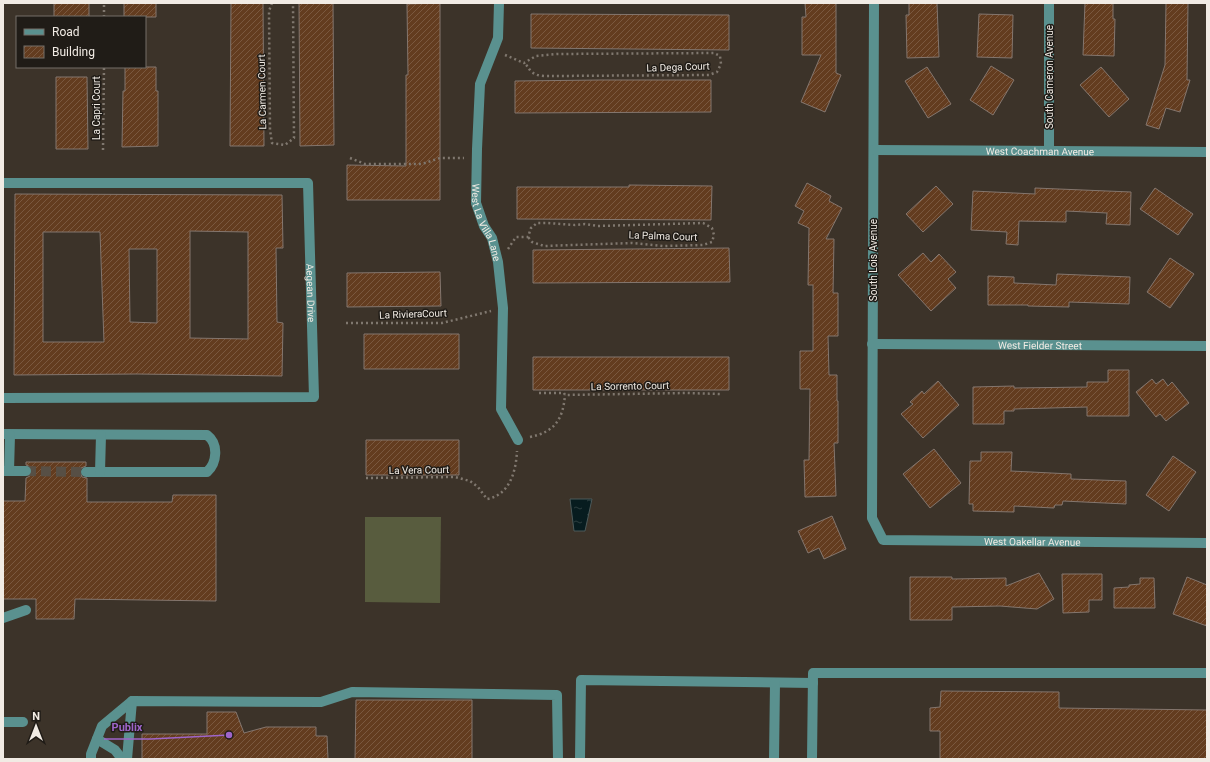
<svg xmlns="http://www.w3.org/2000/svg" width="1210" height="762" font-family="Roboto,sans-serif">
<defs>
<pattern id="water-ripples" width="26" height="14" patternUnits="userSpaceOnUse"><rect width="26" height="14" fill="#071c1f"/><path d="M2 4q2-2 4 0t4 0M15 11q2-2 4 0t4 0" fill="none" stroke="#2c3d3f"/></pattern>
<pattern id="building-hatch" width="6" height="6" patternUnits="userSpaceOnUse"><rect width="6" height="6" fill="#633c1f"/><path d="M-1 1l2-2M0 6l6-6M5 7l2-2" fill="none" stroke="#7a583f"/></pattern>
</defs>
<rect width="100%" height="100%" fill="#3c3329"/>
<!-- pitch -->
<path fill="#585c3e" d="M365,517H441L440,603L365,602Z"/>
<!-- water -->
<path fill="url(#water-ripples)" stroke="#4d5a5a" d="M570,499H592L585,531H574Z"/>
<!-- building -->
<path fill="url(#building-hatch)" stroke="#84766e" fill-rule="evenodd" d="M54,3H89V17H54Z
M124,3H156V17H124Z
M231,3H263L264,146H230Z
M299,3H333L334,145L300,146Z
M440,3V200H347V165L406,166V75H408L407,4Z
M805,3H836V73L841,75L825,112L801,102L821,55H802V17H806Z
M909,3H937L939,57L907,58L906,15H909Z
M1085,3H1113V19H1115L1114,56L1083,55Z
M1166,3H1188L1187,80H1190L1180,112L1166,108L1159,129L1146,125L1165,65Z
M531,14L729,15V50L531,48Z
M979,14L1013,15L1012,58L977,57Z
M991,66L1014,80L993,115L970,100Z
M125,67H156V91H158V146L122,147L123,91H125Z
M927,67L951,104L928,118L905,81Z
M1101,67L1129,99L1109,117L1080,85Z
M56,77H87L88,149H56Z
M600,80H711V112L515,113V81Z
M807,183L831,196L829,201L842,208L826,239H834L833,293H838V336H828L829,375H837V401H838V443H834L836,496L805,497L804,460H809L810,389H800V351H813V285H808L809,228L798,223L804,211L795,206Z
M629,185L712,186L711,220L517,219V187H629Z
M936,186L953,204L923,232L906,214Z
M1035,188L1131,192L1130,225L1106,224L1107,213L1066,211V222L1019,221L1018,245L1006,244L1007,232L971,230L973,191L1035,194Z
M1155,188L1193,214L1178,235L1140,209Z
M15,194L282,195L283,248H276L277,322L283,323L282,376L137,374L14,375ZM190,231L248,232V339L190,338ZM43,232H100L104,342H43ZM129,249H157V323L130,322Z
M729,248L730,282L533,283V250Z
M923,253L931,262L939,254L956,272L948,279L956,288L931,311L898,275Z
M1170,258L1194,274L1170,308L1147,292Z
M440,272L441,306L347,307V273Z
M1057,274L1130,277L1129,304L1069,302V307L1028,306V305H988V276L1014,277V283L1056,285Z
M364,334H459V369H364Z
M533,357H729V390H533Z
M1108,370H1129V416H1087V407L1014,409V411H1004V424H973V387L1014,386V388L1087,387V382H1108Z
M1152,379L1156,384L1163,379L1168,386L1172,382L1189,403L1166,421L1160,414L1156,417L1136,392Z
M938,381L959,405L923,438L901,414L913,404L910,402L922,391L924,394Z
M366,440H459V475H366Z
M934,449L961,483L930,508L903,474Z
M981,452H1012L1011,471L1071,474V479L1126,481V504L1063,501L1062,505H1055L1054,508L1014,506V512L973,511V504H969L970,461H981Z
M1173,456L1196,472L1169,511L1146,495Z
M26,462H86V466L81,468L80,472L82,477L87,478V502H172L173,495H216V601L75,599L74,619H36V599H3V501H25L26,478L30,476L32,471L31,467L26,465Z
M832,516L846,549L824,559L819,548L808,553L798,531Z
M1039,573L1054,599L1037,609L1000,606L952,607V620H910V577H952V579L1006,578V586Z
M1062,574H1102V600H1089V612L1063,613Z
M1187,577L1207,585V626L1173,614Z
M1140,578H1154L1155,608H1114V588L1129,587V585L1140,584Z
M941,691L1059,692V708L1207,710V759H940V731H930V708L940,707Z
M356,700H472V759H355Z
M207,712H236L244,733L266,727H316V736H327L328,759H142V734H207Z"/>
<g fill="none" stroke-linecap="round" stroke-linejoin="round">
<!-- minor-tunnel -->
<path stroke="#574f45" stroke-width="10" stroke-dasharray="10 5" stroke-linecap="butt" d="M26,471L86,472"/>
<!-- path -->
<path stroke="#80786f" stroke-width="2.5" stroke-dasharray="2 3" stroke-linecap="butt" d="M272,3L269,11L270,130L272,143L285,145L294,138L293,3
M104,17V3
M505,55L524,63L536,56L557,54L714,53L720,56L721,64L717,72L709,75L553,76C546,76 536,77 531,71C528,68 528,66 524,63
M103,150L104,67
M350,158L365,164H422L440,158H464
M508,249L516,237H528L531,228L537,223H547L575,225L585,224L598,226L703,223L712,228L714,235L712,242L703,245L663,246L632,243L544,246L532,242L528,237
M346,323H442L491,311
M539,393H564L565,395L686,393L722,394
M530,437C555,432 563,419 565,395
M366,478L455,477L470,481L478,487L487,499C510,495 516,471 517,451"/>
<!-- minor -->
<g stroke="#5a918f" stroke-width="10">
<path id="s1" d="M499,3L498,38L480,84L477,149L476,203L484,226L492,238L498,262L503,308L501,409L518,440"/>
<path id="s2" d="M874,3L872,518L883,540L1207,543"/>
<path id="s3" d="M874,150L1207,152"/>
<path d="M1049,151V3"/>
<path id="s4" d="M3,183H308L314,397L3,398"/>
<path id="s5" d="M872,344L1207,346"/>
<path d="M3,434L207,435C219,444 217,463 207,472H86"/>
<path d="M4,471H26"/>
<path d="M9,471L10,435"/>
<path d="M100,472L101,435"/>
<path d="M3,618L26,610"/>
<path d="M3,722H23"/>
<path d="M97,739L115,750L122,759"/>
<path d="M91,759V754L102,726L132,701L321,702L352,692L557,695L558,759"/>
<path d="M127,759L132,701"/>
<path d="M580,759L581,680L813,683"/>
<path d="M774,759L775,683"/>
<path d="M812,759L813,673H1207"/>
</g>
</g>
<g text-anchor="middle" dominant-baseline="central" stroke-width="3" stroke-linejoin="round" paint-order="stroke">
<!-- street labels -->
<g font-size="10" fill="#f1ebe4" stroke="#201c17">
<text transform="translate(678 67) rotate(-2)">La Dega Court</text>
<text transform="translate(1049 77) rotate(-90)">South Cameron Avenue</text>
<text transform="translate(262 92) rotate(-91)">La Carmen Court</text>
<text transform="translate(96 108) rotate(-90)">La Capri Court</text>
<text stroke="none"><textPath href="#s3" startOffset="166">West Coachman Avenue</textPath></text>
<text stroke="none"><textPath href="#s1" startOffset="225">West La Villa Lane</textPath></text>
<text transform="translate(663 236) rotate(2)">La Palma Court</text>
<text transform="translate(873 260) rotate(-90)">South Lois Avenue</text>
<text stroke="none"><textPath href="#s4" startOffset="415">Aegean Drive</textPath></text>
<text transform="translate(413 314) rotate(-2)">La RivieraCourt</text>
<text stroke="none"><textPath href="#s5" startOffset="168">West Fielder Street</textPath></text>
<text transform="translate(630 386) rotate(-1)">La Sorrento Court</text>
<text transform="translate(419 470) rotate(-1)">La Vera Court</text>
<text stroke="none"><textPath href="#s2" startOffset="689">West Oakellar Avenue</textPath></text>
</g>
</g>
<!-- callouts -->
<path fill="none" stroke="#9e65ca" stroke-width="1.5" d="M229 735L151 739H104"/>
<circle fill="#9e65ca" stroke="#201c17" stroke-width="1.5" cx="229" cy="735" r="4"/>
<g font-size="11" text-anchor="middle" font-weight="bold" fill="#9e65ca" stroke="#201c17" stroke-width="3" stroke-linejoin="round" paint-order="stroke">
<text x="127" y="731">Publix</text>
</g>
<!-- border -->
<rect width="1210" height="762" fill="none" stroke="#f1ebe4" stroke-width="8"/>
<!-- legend -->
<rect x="16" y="16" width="130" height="52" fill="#201c17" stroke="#746f69"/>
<rect x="24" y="29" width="20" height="6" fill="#5a918f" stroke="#746f69"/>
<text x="52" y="36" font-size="12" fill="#f1ebe4">Road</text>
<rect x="24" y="46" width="20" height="12" fill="url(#building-hatch)" stroke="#746f69"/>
<text x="52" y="56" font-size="12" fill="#f1ebe4">Building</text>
<!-- north arrow -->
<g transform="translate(36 726)" stroke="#201c17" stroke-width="3" paint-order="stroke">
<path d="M0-3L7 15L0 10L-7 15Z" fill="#f1ebe4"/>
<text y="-6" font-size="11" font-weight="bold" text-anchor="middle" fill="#f1ebe4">N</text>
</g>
</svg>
